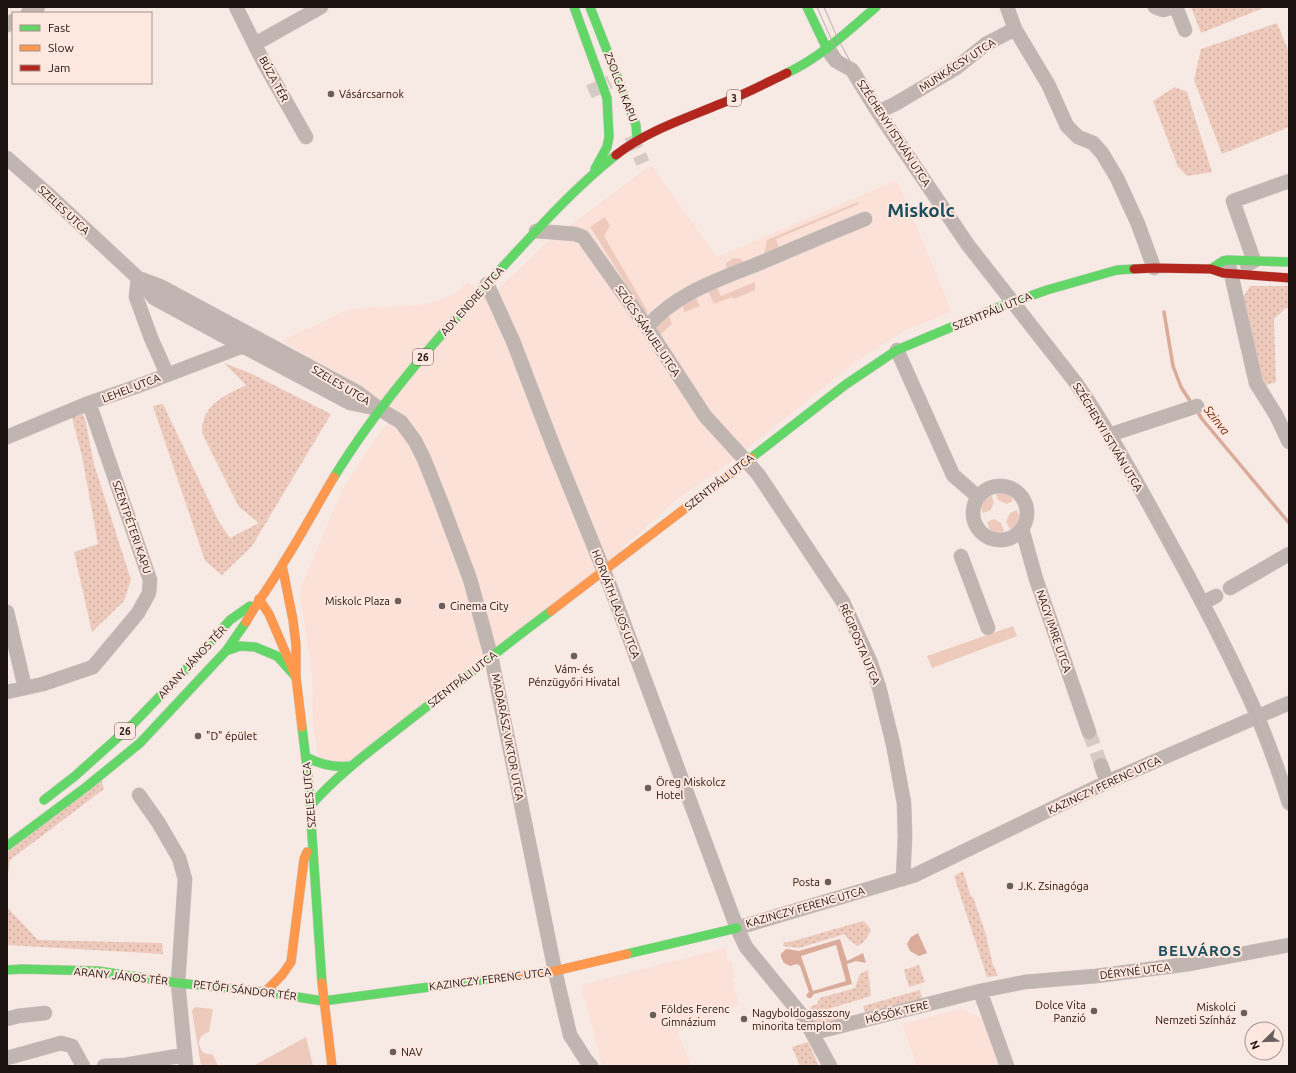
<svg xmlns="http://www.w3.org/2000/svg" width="1296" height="1073" font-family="Ubuntu,sans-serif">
<defs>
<pattern id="park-dots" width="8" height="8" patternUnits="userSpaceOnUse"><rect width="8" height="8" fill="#edcabc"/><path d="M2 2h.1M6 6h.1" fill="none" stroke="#cbaca0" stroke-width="1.8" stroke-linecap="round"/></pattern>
</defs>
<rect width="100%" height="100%" fill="#f7eae5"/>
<!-- built -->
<path fill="#fbe1d8" d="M651,165L717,257L897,180L952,312L906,330L854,363L733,460L676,500L606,563L351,766L318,756L313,723L312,674L299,592L342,490L371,445L397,410L282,341L347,310L372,307L421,305L441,300L457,292L468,282L490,297L546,243Z
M725,948L728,962L731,961L733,970L735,978L732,979L739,1005L677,1032L692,1066H602L581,985Z
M961,1009L983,1019L1005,1066H917L902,1024Z"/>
<!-- grass -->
<path fill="#edcabc" d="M858,202L859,204L776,239L779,248L764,254L767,240Z
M605,217L610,226L606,232L604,236L648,312L645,314L590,227Z
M734,258L741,259L744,263L727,270L726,263Z
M755,282V290L734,299L732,297L714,304L708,291L716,286L721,296Z
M696,298L700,306L685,312L683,309V304Z
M667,316H669L672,324L660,335L656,327Z
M1002,489L1007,490L1013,501L1007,504L998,500L995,492Z
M991,494L994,502L991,510L983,513C978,502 979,499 991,494Z
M1017,510C1022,521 1021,525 1010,529L1006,522L1010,513Z
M994,519L1001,523L1004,531L998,534L990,530L987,522Z
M1013,626L1017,636L932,668L927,656Z
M196,1007L213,1009L209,1032C198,1035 196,1045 204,1053L213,1055L218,1066H201L192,1011L193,1009Z
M306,1037L313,1066H253Z"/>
<!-- park -->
<path fill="url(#park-dots)" d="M1191,7H1266L1201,33Z
M1277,23L1289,52V127L1222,154L1194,80L1201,49Z
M1175,87L1187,92L1212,172L1187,176L1178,167L1153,101Z
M1250,286H1289V308H1286L1274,319L1276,382L1264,386L1242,299Z
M224,363L252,374L331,414L252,546L222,575L205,561L153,406L163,404L219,522L230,538L259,523L239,507L202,433C202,404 223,397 246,385Z
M70,410L82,412L85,419L94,464L131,580L124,601L92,632L74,552L98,544L82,456Z
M100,776L104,789L10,860L7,882V853Z
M963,871L971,897H973L985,932L993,965L998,976L987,977L954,876Z
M7,907L38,940L162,943L163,954L7,945Z
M863,921L867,924L871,930C868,936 864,944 857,946L847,938L845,934L799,948L783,946L784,942H790Z
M919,965L925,982L909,987L904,970Z
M868,970L871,996L812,1014L810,1007L817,1004L820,998L855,988L860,974Z
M920,990L923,1002L866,1015L863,1006Z
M840,1013L843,1022L816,1028L811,1021Z
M808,1042L819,1066H800L792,1047Z"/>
<!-- water -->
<path fill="#dbab99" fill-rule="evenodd" d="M918,933L927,953L919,956L910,951L907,944L911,937Z
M840,939L847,961L863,953L866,963L856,961L847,964L852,984L814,994L811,998H808L806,995L809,992L800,966L797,964L790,966L784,963L781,957V954L786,949L799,951ZM836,945L846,981L813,991L801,956Z"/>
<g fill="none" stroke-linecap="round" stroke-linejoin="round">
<!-- stream -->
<path stroke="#dbab99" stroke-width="3.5" d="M1164,312L1173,366L1181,387L1192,404
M1196,409L1202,419L1289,523"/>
<!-- street-tunnel -->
<path stroke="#d6cac5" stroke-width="14" stroke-dasharray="14 7" stroke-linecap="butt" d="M589,92L610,82
M631,136L643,163
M1089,732L1101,765"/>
<!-- street casing -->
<g stroke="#d2c8c4" stroke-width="15">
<path id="street" d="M236,7L264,63L306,137
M1007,7L1015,29L1048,84L1067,126L1078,137L1093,143L1102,153L1117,178L1138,224L1154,268
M1155,7L1163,10L1173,7
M1176,7L1185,30
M28,13L38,7
M7,25L13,21
M255,44L321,7
M827,49L836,61L852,70L878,112L968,245L1076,383C1108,429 1135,479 1162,528C1194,586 1225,644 1252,704C1266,736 1278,769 1289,803
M878,112L895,104L956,68L986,44L1015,29
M7,158L50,196L138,278L154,298L220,334L350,403L374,408
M536,231L575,234L583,237L647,327L705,416L758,474L843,602L870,661L879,687L893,744L904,803L905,836L903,879
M1229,265L1256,383L1276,415L1289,442
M1247,265L1254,261L1233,201L1289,181
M138,278L160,286L357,392L381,410L401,422L415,441L424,459L440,499L470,579L491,656L555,971L570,1035L586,1060L591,1066
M138,278L136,297L151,338L167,374
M487,284L513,341L554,448L610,586L737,928L746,947L804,1018L830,1066
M647,327C676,293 720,279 760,263C795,248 830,233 865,219
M897,350L953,475L978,497
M1109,435L1197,406
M7,437L89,403L138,386L243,346L245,342
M973 513a27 27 0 1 1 54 0a27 27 0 1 1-54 0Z
M1022,529L1036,579L1089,732
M961,556L988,628
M1230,588L1289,554
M1203,603L1216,596
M7,612L25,688
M7,692L43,684L93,667L138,613L149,593L150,580L89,403
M1101,765L1107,782
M139,795L158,822L179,858L185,879L178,983L186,1066
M737,928L915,875L1107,782L1289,703
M980,991L1007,1066
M7,1019L18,1016L45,1013
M813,1033L980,991L1025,982L1096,976L1189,964L1289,945
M7,1058L61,1043L72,1046L83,1066
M104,1066L125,1065L184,1055"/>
</g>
<!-- fast casing -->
<g stroke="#d2c8c4" stroke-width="10">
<path id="fast" d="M574,7L607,98L609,137L607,147L595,169
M590,7L636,125L637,140
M807,7L827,49
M787,73C821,57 848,31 876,7
M1211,269L1223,261L1228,260L1289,262
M751,458L845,385L897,350L999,307L1047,290L1117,270L1134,269
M334,477C380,402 439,336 498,272C536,231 572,190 616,155
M226,651L240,646L255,647L277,656L296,677
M302,727L308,776L322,983
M306,757C321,765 334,768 351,766
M44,800L75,776L134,723L187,668L230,620L250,606
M311,805C339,773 374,748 407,722C455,685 503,647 551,611
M7,846L86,787L140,743L226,651L246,622
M627,954L737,928
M7,970L22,969L98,971L178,983L265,992L323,1001L505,977"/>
</g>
<!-- slow casing -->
<g stroke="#d2c8c4" stroke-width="10">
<path id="slow" d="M282,565L293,620L296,645V677
M259,599L269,614L296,677L302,727
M551,611L751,458
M246,622C258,601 272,583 284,562C302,534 317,505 334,477
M505,977L555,971L627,954
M322,983L332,1066
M265,992L282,975L291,962L304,859L307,852"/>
</g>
<!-- jam casing -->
<g stroke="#d2c8c4" stroke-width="10">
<path id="jam" d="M616,155C647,131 684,119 720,104C743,95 764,84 787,73
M1134,269L1154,268L1211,269L1223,273L1289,278"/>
</g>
<!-- street -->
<use href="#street" stroke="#c0b5b1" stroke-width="14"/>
<!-- fast -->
<use href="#fast" stroke="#63d668" stroke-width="9"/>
<!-- slow -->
<use href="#slow" stroke="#ff974d" stroke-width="9"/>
<!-- jam -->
<use href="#jam" stroke="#b3261e" stroke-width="9"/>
<!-- tram -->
<path stroke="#b8aeaa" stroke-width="1" d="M817,7L833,43L853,77L966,246L1073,384L1089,407L1116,450L1205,612L1250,706L1271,758L1289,812
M824,7L838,39L850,61
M1104,420L1119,446"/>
</g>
<!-- markers -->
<g fill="#695e5a" stroke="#fee7de" stroke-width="1.5">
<circle cx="331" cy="94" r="4"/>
<circle cx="398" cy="601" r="4"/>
<circle cx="442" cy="606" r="4"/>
<circle cx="574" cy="656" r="4"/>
<circle cx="198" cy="736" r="4"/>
<circle cx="648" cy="788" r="4"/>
<circle cx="828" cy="882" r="4"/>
<circle cx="1010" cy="886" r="4"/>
<circle cx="1094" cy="1011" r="4"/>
<circle cx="1244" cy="1013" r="4"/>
<circle cx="653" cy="1015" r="4"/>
<circle cx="744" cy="1019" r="4"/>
<circle cx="393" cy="1052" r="4"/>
</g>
<g text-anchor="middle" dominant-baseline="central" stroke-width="4" stroke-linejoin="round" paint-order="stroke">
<!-- shield labels -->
<g fill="#fee7de" stroke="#60524d" stroke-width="1">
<rect x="727" y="90" width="14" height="16" rx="3"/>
<rect x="413" y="349" width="20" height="16" rx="3"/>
<rect x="115" y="723" width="20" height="16" rx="3"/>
</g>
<g font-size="10" font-weight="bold" fill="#1c120f">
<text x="734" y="98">3</text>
<text x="423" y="357">26</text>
<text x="125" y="731">26</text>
</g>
<!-- street labels -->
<g font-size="11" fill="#1c120f" stroke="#fee7de">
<text transform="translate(957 65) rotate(-33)">MUNKÁCSY UTCA</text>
<text transform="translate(274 79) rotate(62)">BÚZA TÉR</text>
<text transform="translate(621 87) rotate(69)">ZSOLCAI KAPU</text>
<text transform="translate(894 133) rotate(57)">SZÉCHENYI ISTVÁN UTCA</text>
<text transform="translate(64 210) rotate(43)">SZELES UTCA</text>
<text transform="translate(472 301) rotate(-48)">ADY ENDRE UTCA</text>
<text transform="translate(992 311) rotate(-22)">SZENTPÁLI UTCA</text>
<text transform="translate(648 331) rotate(56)">SZŰCS SÁMUEL UTCA</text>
<text transform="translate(341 385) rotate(31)">SZELES UTCA</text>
<text transform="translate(131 388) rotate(-21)">LEHEL UTCA</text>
<text transform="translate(1108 437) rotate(59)">SZÉCHENYI ISTVÁN UTCA</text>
<text transform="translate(719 482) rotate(-38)">SZENTPÁLI UTCA</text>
<text transform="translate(132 527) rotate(71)">SZENTPÉTERI KAPU</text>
<text transform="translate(616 604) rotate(69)">HORVÁTH LAJOS UTCA</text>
<text transform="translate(1054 631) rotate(71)">NAGY IMRE UTCA</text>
<text transform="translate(860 644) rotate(67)">RÉGIPOSTA UTCA</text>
<text transform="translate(192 662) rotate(-47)">ARANY JÁNOS TÉR</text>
<text transform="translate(462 679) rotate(-38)">SZENTPÁLI UTCA</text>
<text transform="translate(508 737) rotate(79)">MADARÁSZ VIKTOR UTCA</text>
<text transform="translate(1104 785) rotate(-25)">KAZINCZY FERENC UTCA</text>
<text transform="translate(309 795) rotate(-95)">SZELES UTCA</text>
<text transform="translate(805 907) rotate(-16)">KAZINCZY FERENC UTCA</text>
<text transform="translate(1135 971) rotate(-7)">DÉRYNÉ UTCA</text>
<text transform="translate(121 976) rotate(6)">ARANY JÁNOS TÉR</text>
<text transform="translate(490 979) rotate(-7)">KAZINCZY FERENC UTCA</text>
<text transform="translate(245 990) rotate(7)">PETŐFI SÁNDOR TÉR</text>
<text transform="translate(897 1012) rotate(-14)">HŐSÖK TERE</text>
</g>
<!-- poi labels -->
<g font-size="11" fill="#1c120f" stroke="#fee7de" text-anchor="start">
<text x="339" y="94">Vásárcsarnok</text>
<text x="390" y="601" text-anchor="end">Miskolc Plaza</text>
<text x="450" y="606">Cinema City</text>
<text x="574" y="669" text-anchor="middle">Vám- és<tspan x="574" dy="13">Pénzügyőri Hivatal</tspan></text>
<text x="206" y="736">"D" épület</text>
<text x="656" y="782">Öreg Miskolcz<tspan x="656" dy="13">Hotel</tspan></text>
<text x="820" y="882" text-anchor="end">Posta</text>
<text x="1018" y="886">J.K. Zsinagóga</text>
<text x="1086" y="1005" text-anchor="end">Dolce Vita<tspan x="1086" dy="13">Panzió</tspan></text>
<text x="1236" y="1007" text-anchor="end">Miskolci<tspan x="1236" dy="13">Nemzeti Színház</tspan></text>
<text x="661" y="1009">Földes Ferenc<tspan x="661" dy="13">Gimnázium</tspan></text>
<text x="752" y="1013">Nagyboldogasszony<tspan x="752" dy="13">minorita templom</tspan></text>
<text x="401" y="1052">NAV</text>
</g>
<!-- water labels -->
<g font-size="12" font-style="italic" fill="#6f2400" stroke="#fee7de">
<text transform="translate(1217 420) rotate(52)">Szinva</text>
</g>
<!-- district labels -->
<g font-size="15" font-weight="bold" letter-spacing="1" fill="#1a4f5e" stroke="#fee7de">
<text x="1200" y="950">BELVÁROS</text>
</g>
<!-- town labels -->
<g font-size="19" font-weight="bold" fill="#1a4f5e" stroke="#fee7de">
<text x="921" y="210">Miskolc</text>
</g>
</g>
<!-- border -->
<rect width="1296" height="1073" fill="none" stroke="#1c120f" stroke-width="16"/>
<!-- legend -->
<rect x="12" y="12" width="140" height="72" fill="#fee7de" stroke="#a4928b"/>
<rect x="20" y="25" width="20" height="6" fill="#63d668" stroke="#a4928b"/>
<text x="48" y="32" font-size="12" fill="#1c120f">Fast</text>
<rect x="20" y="45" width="20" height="6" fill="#ff974d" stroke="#a4928b"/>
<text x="48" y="52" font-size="12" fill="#1c120f">Slow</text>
<rect x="20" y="65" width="20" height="6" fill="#b3261e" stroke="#a4928b"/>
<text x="48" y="72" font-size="12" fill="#1c120f">Jam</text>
<!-- north arrow -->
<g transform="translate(1264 1041) rotate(247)"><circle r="19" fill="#fee7de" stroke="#a4928b"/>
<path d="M0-3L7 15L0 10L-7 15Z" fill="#695e5a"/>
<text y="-6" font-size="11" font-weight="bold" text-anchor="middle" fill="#1c120f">N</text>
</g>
</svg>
